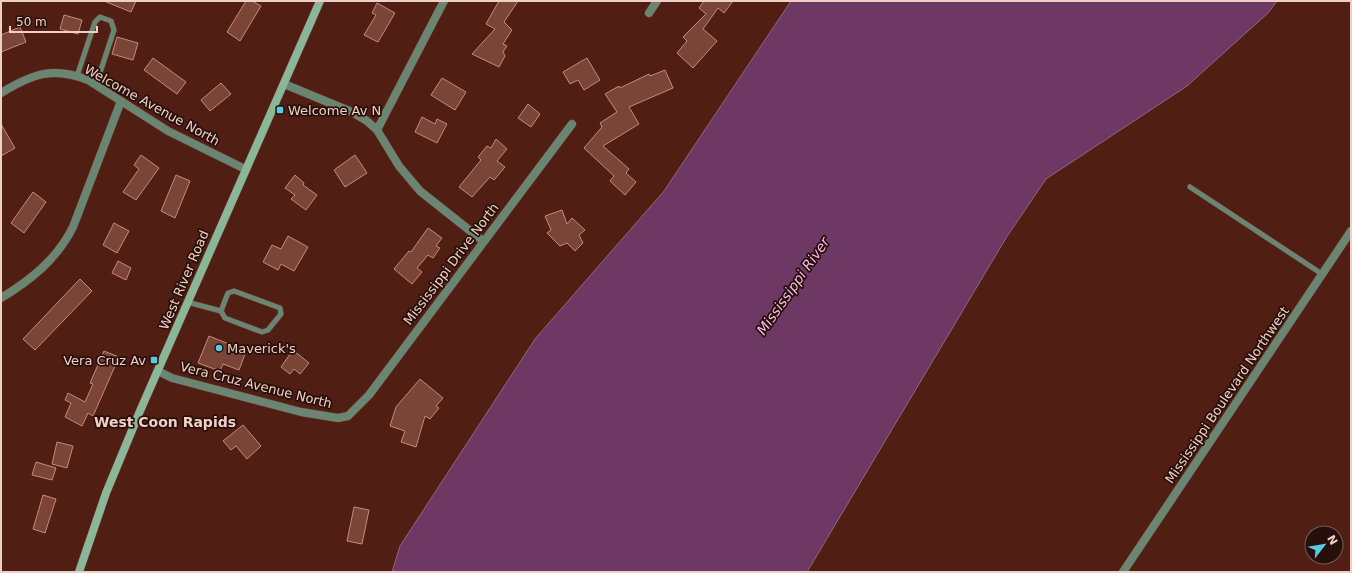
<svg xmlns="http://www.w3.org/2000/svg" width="1352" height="573" font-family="'DejaVu Sans',sans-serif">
<rect width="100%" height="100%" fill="#501e12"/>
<!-- water -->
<path fill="#6d3863" stroke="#946581" d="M791,1H1277L1268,13L1187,86L1046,179L1006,238L807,572H392L400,546L535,339L664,191Z"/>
<!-- building -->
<path fill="#7a4437" stroke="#c68a7a" d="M104,1H136L131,12Z
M246,1H252L261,6L240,41L227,32Z
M499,1H518L504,22L512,30L503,44L507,46L503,52L505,56L499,67L472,54L495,29L486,24Z
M704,1H733L724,13L718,8L703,29L717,41L693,68L677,53L687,41L683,37L706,14L699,8Z
M377,3L395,13L378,42L364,35L376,15L372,13Z
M64,15L82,20L78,34L60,29Z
M20,27L26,42L1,52V35Z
M117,37L138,43L133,60L112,54Z
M153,58L186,82L177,94L144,70Z
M587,58L600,80L584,90L578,80L570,84L563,72Z
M665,70L673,88L629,107L639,124L603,146L629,169L626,173L636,182L625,195L610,181L614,176L584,148L602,127L600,123L617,112L605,94L619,86L620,88L649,74L650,76Z
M442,78L466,92L455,110L431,95Z
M221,83L231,94L210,111L201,100Z
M528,104L540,114L531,127L518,118Z
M422,117L435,124L437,119L447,124L437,143L415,132Z
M1,124L15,148L1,156Z
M496,139L507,149L497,161L505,167L494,180L490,177L472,197L459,187L481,160L478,157L487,146L491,148Z
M141,155L159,168L136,200L123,192L139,169L134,165Z
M355,155L367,173L345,187L334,170Z
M176,175L190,181L175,218L161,211Z
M295,175L304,183L303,185L317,195L306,210L291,199L295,195L285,188Z
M33,192L46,202L24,233L11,223Z
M562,210L567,224L572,218L585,230L579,235L583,243L575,251L567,243L560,246L547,233L551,230L545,216Z
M114,223L129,231L117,253L103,245Z
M428,228L442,238L436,246L440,248L433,258L428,255L417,268L422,272L412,284L394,269L409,251L411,252Z
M288,236L308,247L294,271L281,264L278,270L263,262L272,245L281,249Z
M118,261L131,268L126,280L112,273Z
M80,279L92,291L35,350L23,339Z
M209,336L239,348L237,351L245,354L239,370L223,364L220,371L198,363Z
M293,350L309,363L300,374L294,369L290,374L281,367Z
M104,351L119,357L93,416L88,413L82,426L65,417L71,403L65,400L68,393L85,402L93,384L90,383Z
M420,379L443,398L436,406L439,408L430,419L425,416L416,447L401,442L405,431L390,426L396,407Z
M243,425L261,446L247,459L236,446L231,450L223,441Z
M57,442L73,446L67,468L52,464Z
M36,462L56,468L52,480L32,475Z
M43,495L56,499L45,533L33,529Z
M354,507L369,510L362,544L347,541Z"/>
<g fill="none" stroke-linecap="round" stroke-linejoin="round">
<!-- service casing -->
<g stroke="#6a3a2f" stroke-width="6">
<path id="service" d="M77,76L95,22L100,17L111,21L114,30L96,85
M1190,187L1322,274
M187,302L221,311L225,318L262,332L268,330L281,314L280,308L234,291L228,293L221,311"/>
</g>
<!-- minor casing -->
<g stroke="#6a3a2f" stroke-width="9">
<path id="minor" d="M649,13L657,1
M284,84L352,112L367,121L377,130L399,166L420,191L483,241
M1,93C32,74 53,66 88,80L168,131L245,169
M377,130L444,1
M1,298C31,280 57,259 73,227L121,101
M158,371L172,378L301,412L338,418L348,416L369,395L572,124"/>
</g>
<!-- tertiary casing -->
<g stroke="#6a3a2f" stroke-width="9">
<path id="tertiary" d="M1123,572L1351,231"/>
</g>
<!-- secondary casing -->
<g stroke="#6a3a2f" stroke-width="9">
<path id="secondary" d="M79,572L106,493L140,411L320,1"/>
</g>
<!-- service -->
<use href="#service" stroke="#6a8673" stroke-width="5"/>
<!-- minor -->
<use href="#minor" stroke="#6a8673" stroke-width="8"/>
<!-- tertiary -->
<use href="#tertiary" stroke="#6a8673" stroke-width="8"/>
<!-- secondary -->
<use href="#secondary" stroke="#8ab798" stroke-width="8"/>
</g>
<!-- markers -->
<g fill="#57c9e2" stroke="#27100b" stroke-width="1.5">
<rect x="276" y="106" width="8" height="8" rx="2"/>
<circle cx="219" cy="348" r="4"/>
<rect x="150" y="356" width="8" height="8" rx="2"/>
</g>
<g text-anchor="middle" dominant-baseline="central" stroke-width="3.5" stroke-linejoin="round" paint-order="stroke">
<!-- street labels -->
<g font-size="13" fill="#f0cfc6" stroke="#27100b">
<text transform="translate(152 105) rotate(29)">Welcome Avenue North</text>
<text transform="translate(451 264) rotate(-53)">Mississippi Drive North</text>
<text transform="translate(184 280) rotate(-67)">West River Road</text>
<text transform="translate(256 385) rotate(14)">Vera Cruz Avenue North</text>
<text transform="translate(1227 395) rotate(-56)">Mississippi Boulevard Northwest</text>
</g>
<!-- poi labels -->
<g font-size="13" fill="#f0cfc6" stroke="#27100b" text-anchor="start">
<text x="288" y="110">Welcome Av N</text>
<text x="227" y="348">Maverick's</text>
<text x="146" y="360" text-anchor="end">Vera Cruz Av</text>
</g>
<!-- water labels -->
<g font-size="14" font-style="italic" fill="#fbb9ec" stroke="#27100b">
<text transform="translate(793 286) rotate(-55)">Mississippi River</text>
</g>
<!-- neighbourhood labels -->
<g font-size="14" font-weight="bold" fill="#f0cfc6" stroke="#27100b">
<text x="165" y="422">West Coon Rapids</text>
</g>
</g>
<!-- border -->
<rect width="1352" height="573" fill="none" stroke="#f0cfc6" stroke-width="4"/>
<!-- north arrow -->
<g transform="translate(1324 545) rotate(59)"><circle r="19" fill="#27100b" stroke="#775c56"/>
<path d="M0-3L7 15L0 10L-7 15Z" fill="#57c9e2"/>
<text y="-6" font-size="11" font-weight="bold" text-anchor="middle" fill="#f0cfc6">N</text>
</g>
<!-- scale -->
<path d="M10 26v6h87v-6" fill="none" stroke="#f0cfc6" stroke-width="2"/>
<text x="16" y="26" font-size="12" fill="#f0cfc6" stroke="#27100b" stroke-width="3" paint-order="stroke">50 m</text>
</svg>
